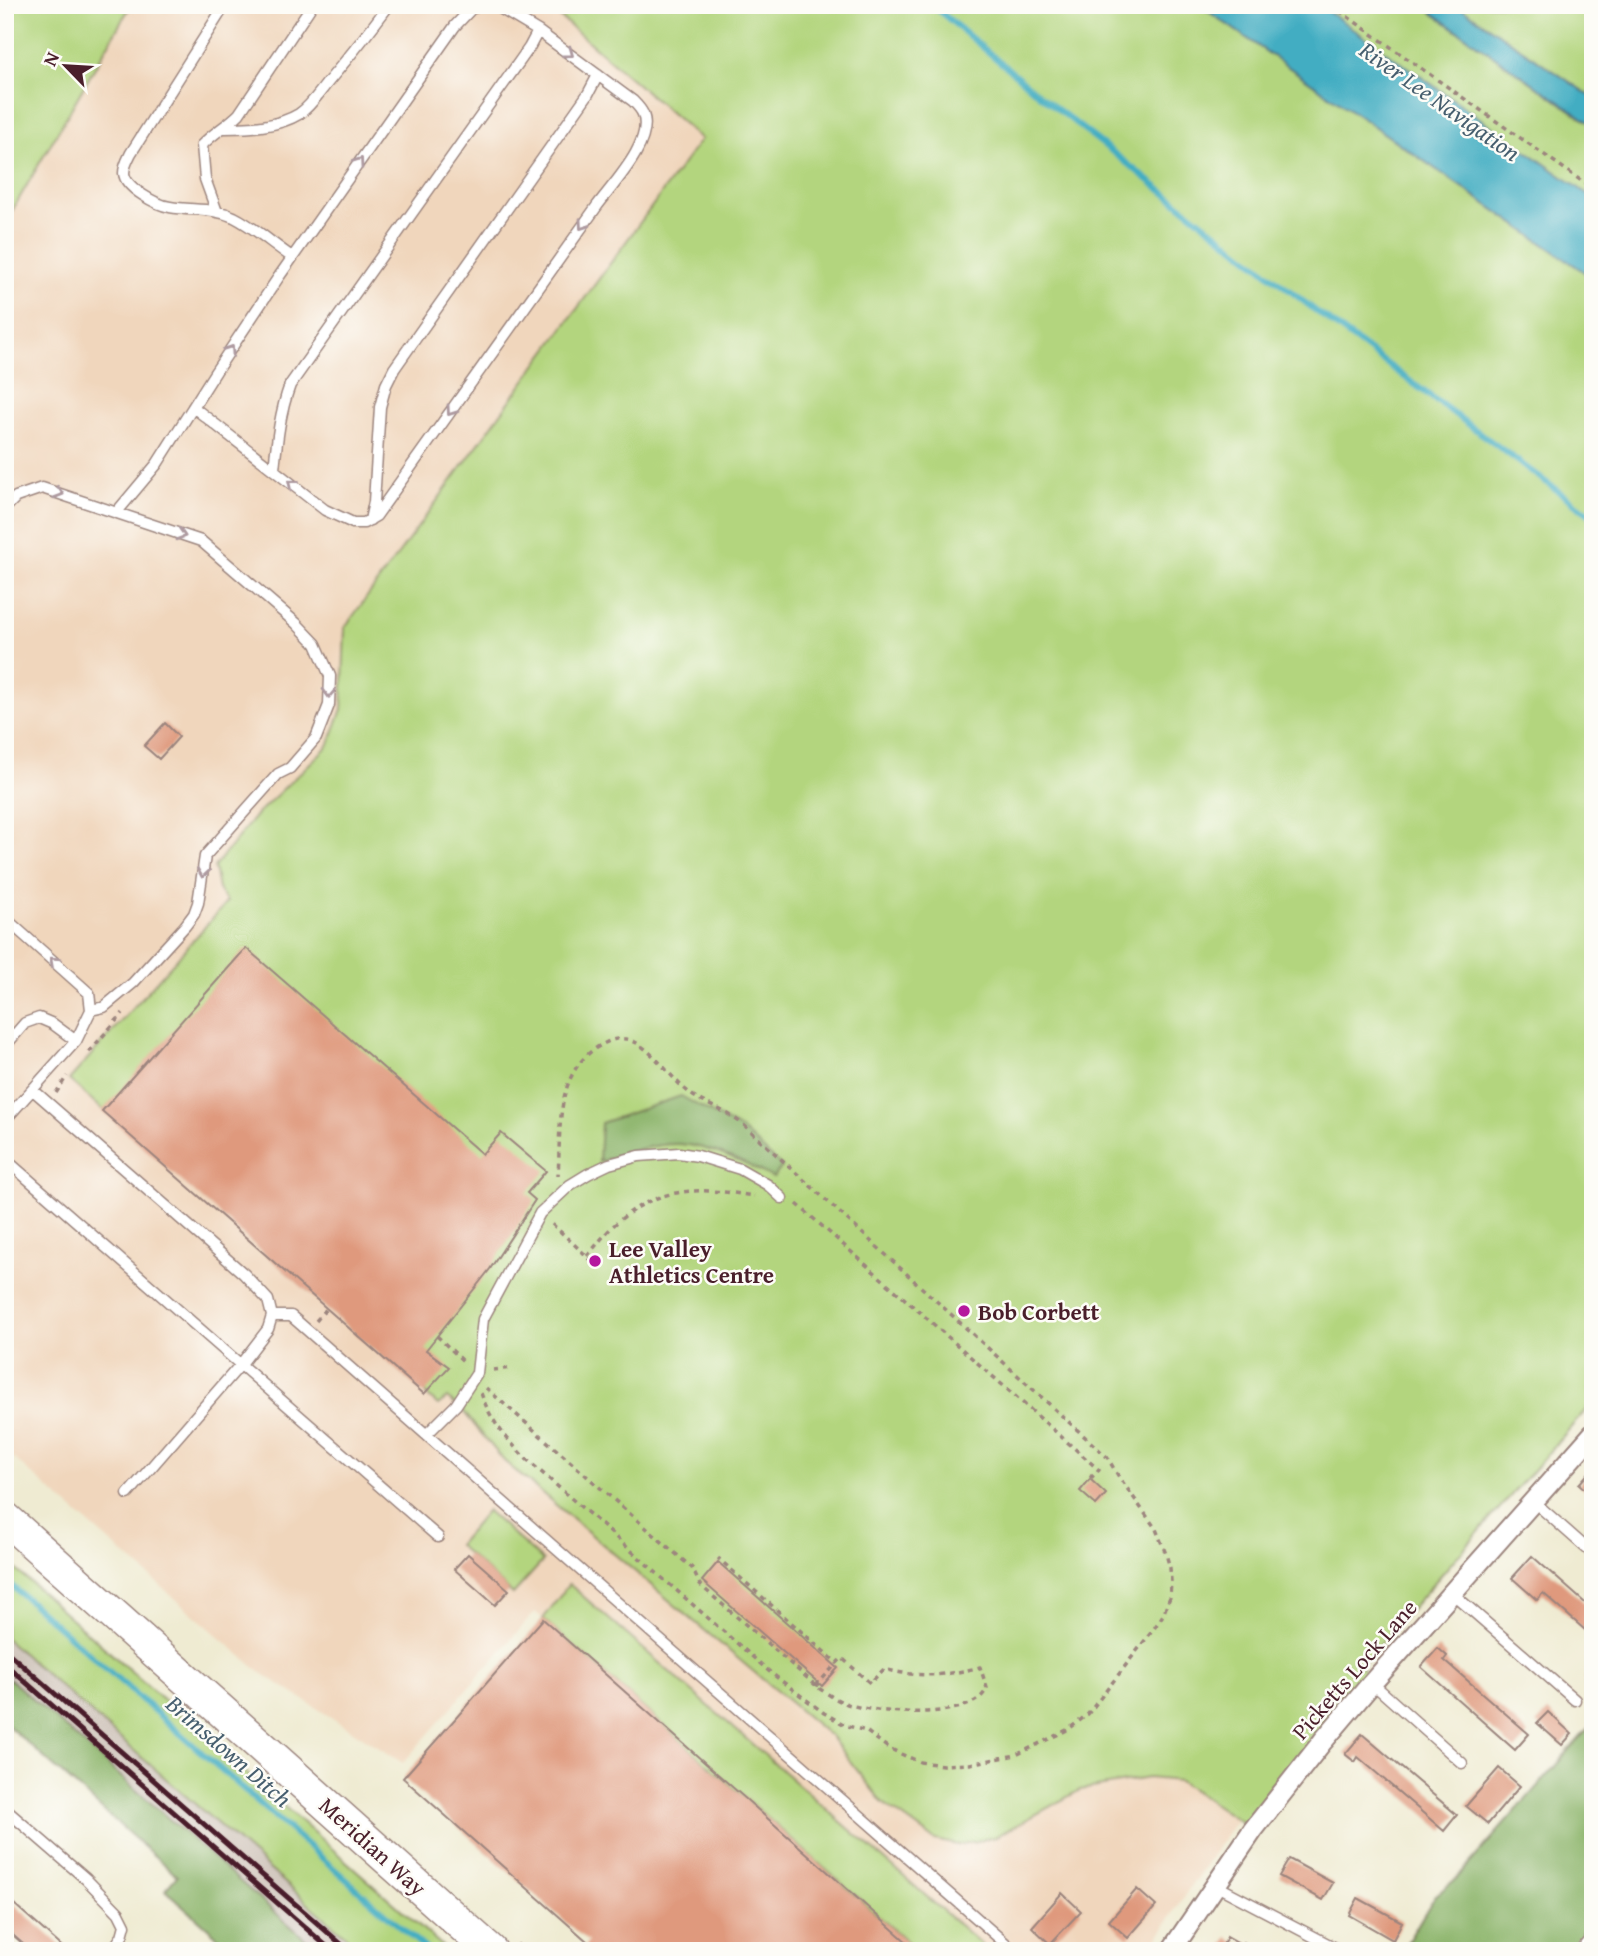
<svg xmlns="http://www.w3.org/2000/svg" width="1598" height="1956" font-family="'Gentium Book Plus',serif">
<rect width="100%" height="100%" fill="#fdfcf7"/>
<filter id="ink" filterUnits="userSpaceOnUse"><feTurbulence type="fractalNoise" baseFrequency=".0143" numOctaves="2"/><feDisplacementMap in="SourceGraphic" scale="14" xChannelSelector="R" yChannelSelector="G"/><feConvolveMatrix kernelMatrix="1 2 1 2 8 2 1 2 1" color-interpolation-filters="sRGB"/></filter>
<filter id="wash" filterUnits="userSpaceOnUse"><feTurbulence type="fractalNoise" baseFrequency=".00686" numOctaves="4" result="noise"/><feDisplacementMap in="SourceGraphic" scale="28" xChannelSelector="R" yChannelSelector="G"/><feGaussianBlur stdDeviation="1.57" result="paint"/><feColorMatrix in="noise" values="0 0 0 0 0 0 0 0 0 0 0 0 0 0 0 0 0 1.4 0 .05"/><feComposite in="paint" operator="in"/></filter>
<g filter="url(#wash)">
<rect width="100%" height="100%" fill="#efebd2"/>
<!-- built -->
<path fill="#f0d6bc" d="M5,5H1202L1593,1402L1317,1718L1237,1819L1178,1905L1151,1951H917L535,1612L403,1763L260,1672L5,1451Z"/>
<!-- industrial -->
<path fill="#cec2b9" d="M5,1638L363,1951H319L5,1675Z"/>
<!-- green -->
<path fill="#b3d57e" stroke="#7e7a54" stroke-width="2" d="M5,5H131L5,223Z
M546,5H1199L1593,278V1402L1361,1666L1366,1672L1244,1824L1179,1781L1148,1778L1080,1790L995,1837L958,1845L935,1840L882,1802L831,1737L504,1461L463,1411L447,1398L438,1405L69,1080L227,902L218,889L214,867L257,814L328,746L342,709L345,627L701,139Z
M1319,5H1421L1579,116L1593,125V198Z
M1457,5H1593V98Z
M487,1511L543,1561L513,1594L458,1545Z
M5,1560L448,1951H363L5,1638Z
M569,1584L989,1951H918L543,1619Z"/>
<!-- forest -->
<path fill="#8eb66d" stroke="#6c6a4c" stroke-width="2" d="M681,1096L743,1131L782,1167L773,1178C748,1164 709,1146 680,1144C652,1143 625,1153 599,1162L601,1123Z
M5,1680H11L319,1951H234L165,1890L177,1876L5,1723Z
M1593,1723V1934L1578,1951H1402L1435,1896L1457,1878Z"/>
<!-- water -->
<path fill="#43adc2" stroke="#466676" stroke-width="2" d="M1199,5H1319L1593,198V278Z
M1421,5H1457L1593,98V125Z"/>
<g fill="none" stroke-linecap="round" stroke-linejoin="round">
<!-- stream -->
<path stroke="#43adc2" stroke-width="6" d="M932,5L1042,97L1321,315L1593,517
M5,1580L428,1951"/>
</g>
<g id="blocks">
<!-- building -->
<path fill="#df997d" d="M165,723L179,737L159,759L144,746Z
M246,948L482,1154L501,1133L546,1171L527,1193L535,1200L490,1269L426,1350L449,1367L424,1394L102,1111Z
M1593,1468V1496L1579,1484Z
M1090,1479L1106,1494L1096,1505L1080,1491Z
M468,1554L509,1590L495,1605L454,1569Z
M1532,1556L1593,1610V1637L1543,1593L1537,1600L1512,1578Z
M718,1562L838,1668L822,1686L702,1581Z
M543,1619L917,1951H581L588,1942L403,1778Z
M1438,1648L1447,1656L1444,1660L1529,1734L1515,1750L1421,1667Z
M1593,1669V1687L1584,1679Z
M1548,1712L1572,1734L1562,1745L1537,1723Z
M1362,1734L1457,1815L1444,1831L1358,1757L1355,1762L1345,1754Z
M1499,1768L1520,1786L1488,1824L1466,1806Z
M1289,1859L1333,1883L1323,1900L1279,1876Z
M1137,1889L1156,1906L1128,1938L1109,1921Z
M1062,1893L1081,1911L1050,1944L1032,1927Z
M5,1896L67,1951H31L5,1928Z
M1358,1898L1402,1922L1393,1940L1349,1915Z
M1227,1937L1241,1945L1243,1942L1251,1947L1249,1951H1220Z"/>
</g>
</g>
<g filter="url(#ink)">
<use href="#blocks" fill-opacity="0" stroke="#9c857e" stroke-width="2"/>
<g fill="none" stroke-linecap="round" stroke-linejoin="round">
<!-- service casing -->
<g stroke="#9c857e" stroke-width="13">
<path id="service" d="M225,5L131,153C128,159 124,166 124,173C125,188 157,205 170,207C192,211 212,207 234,217C254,227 274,245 292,257
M225,128C248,128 278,127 299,114C311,106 319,93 328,82C349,57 369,32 389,5
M217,212L205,179L202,145C213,133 227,126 239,114L312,5
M193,407L325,510L353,523H364L376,516L597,206C613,184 654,142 643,114C641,109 637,105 633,101L538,31L498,7L490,5
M274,469C277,440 280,412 290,385L529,48L538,31
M5,508L16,497L42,488L201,541L296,623L316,644L330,676L329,705L316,738L290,768L278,774L205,856L198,903L194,914L185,926L133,983L104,1007L91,1010
M116,513L157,464L216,371L278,278L455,26L471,9L481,5
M370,520L374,502L380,407L386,385L394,369L588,94L598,75
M5,918L89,993L91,1010L76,1041L5,1120
M5,1046L25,1023L39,1018L53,1024L76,1041
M33,1090L244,1274L268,1300L272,1316L268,1329L241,1364L128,1494
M5,1159L438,1537
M272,1316H291L298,1322L1014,1951
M427,1434L456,1405L477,1373L483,1319L540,1213L570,1185L588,1174L609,1164L639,1156L679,1153L698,1156L740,1169L768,1185L782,1198
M1532,1500L1593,1554
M1452,1593L1575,1700
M1372,1683L1462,1763
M5,1809L86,1879L119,1913L125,1925L122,1936L112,1951
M1215,1885L1341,1951
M1580,1951L1593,1936"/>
</g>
<!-- minor casing -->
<g stroke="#9c857e" stroke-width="23">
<path id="minor" d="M1171,1951L1253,1830L1323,1741L1372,1683L1593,1434"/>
</g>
<!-- primary casing -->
<g stroke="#9c857e" stroke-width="35">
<path id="primary" d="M5,1518L491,1951"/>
</g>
<!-- path -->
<path stroke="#9c857e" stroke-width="3.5" stroke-dasharray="5 5" stroke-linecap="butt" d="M1331,5L1593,189
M89,1052L123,1013
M56,1093L67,1076
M797,1204L1099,1470L1092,1477L1089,1475
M552,1224L602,1270
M587,1256C598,1244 607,1230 620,1220C661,1185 704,1188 754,1196
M316,1321L327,1308
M437,1336L463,1361
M493,1370L512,1368
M486,1388L692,1568L700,1585L820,1689C831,1696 841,1703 854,1706C882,1713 974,1721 987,1688L980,1667C947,1676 917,1678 884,1669L870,1683L842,1658L837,1663L718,1558
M481,1393C491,1422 504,1435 524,1457L771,1673L824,1713L845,1725L866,1731L887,1747L901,1754L920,1762L943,1765L970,1764L1016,1755L1069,1729L1088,1714L1153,1630L1163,1615L1170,1597L1171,1581L1170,1568L1166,1554L1156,1529L1119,1477L1107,1457L745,1126C740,1122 734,1118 728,1114C714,1106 699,1102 686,1090C670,1077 647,1042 626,1039C615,1037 604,1043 596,1048C554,1076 561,1132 558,1176
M816,1686L836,1664
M517,1944L524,1951"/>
<!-- service -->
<use href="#service" stroke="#fff" stroke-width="10"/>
<!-- minor -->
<use href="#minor" stroke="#fff" stroke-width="19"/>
<!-- primary -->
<use href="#primary" stroke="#fff" stroke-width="32"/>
<!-- rail -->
<path stroke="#4a1f2b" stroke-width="5" d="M5,1650L349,1951
M5,1664L332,1951"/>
</g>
<!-- one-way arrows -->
<defs><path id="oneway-chevron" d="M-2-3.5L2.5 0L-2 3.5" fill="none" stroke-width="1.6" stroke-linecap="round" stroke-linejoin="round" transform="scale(1.75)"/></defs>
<g stroke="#ae9aa0">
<use href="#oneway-chevron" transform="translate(569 53) rotate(36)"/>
<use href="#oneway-chevron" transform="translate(359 162) rotate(-55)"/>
<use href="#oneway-chevron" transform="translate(583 225) rotate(125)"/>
<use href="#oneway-chevron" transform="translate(230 350) rotate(-56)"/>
<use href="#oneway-chevron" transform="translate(451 411) rotate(125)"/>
<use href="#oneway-chevron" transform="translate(292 484) rotate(-141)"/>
<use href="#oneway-chevron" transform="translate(59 493) rotate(17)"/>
<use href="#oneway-chevron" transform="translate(181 535) rotate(17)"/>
<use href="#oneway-chevron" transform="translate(329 693) rotate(92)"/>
<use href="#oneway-chevron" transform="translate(203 873) rotate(99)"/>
<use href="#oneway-chevron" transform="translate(54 961) rotate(-138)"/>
</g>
</g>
<!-- markers -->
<g fill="#b5179e" stroke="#fdfcf7" stroke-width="2.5">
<circle cx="595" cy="1261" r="7"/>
<circle cx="964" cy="1311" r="7"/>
</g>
<g text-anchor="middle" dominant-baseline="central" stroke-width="5" stroke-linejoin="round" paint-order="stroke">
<!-- poi labels -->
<g font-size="23" font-weight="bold" fill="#4a1f2b" stroke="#fdfcf7" text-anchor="start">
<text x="609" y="1248">Lee Valley<tspan x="609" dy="26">Athletics Centre</tspan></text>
<text x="978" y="1311">Bob Corbett</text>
</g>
<!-- street labels -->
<g font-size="23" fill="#4a1f2b" stroke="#fdfcf7">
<text transform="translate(1354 1669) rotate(-49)">Picketts Lock Lane</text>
<text transform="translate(373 1846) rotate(42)">Meridian Way</text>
</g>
<!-- water labels -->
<g font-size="24" font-style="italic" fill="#475f6f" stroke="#fdfcf7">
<text transform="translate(1440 101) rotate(35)">River Lee Navigation</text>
<text transform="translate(229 1751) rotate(41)">Brimsdown Ditch</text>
</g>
</g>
<!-- margin -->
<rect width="1598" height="1956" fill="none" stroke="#fdfcf7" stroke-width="28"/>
<!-- north arrow -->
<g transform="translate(66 66) rotate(295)" stroke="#fdfcf7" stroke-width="5" paint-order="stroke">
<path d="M0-5L12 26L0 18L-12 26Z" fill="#4a1f2b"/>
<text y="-10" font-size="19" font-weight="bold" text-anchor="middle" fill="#4a1f2b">N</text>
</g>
</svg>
